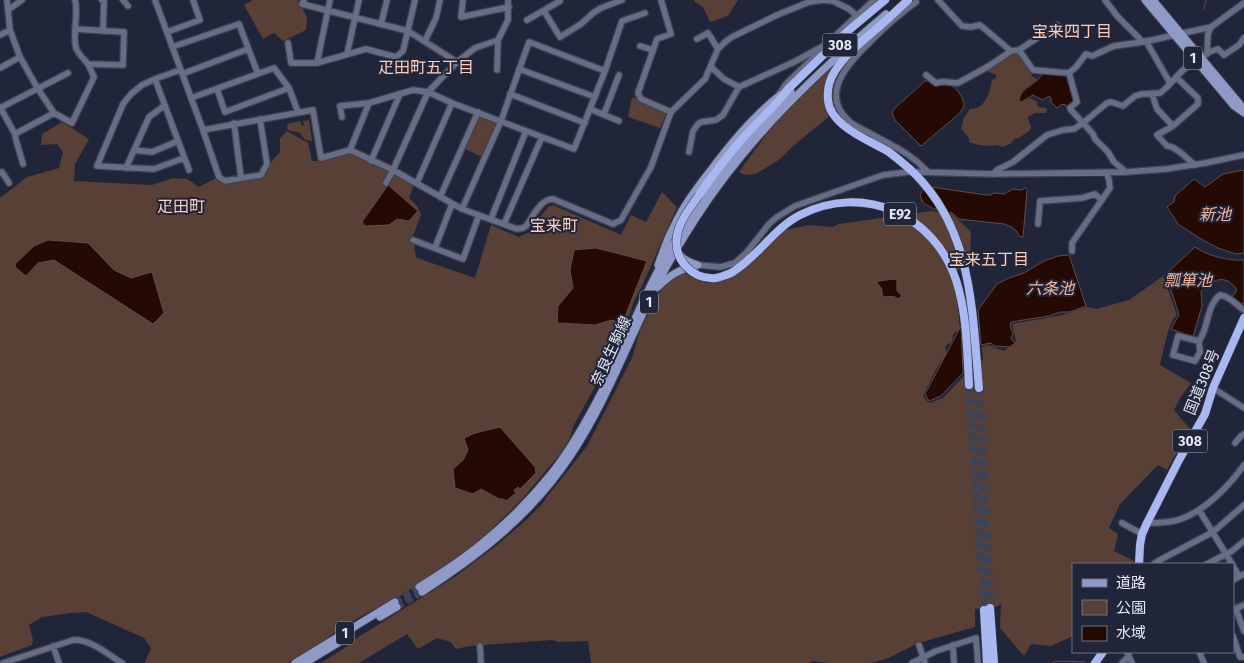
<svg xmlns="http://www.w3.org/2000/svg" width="1244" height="663" font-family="'Fira Sans','Noto Sans JP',sans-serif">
<rect width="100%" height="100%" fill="#212539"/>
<!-- green -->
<path fill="#584037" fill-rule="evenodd" d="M253,0H298L307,18L306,30L283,41L274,33L263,39L244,5Z
M694,0H738L728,16L710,22L703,7L695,2Z
M1012,52H1019L1032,70L1031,74L1032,76L1038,80C1029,86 1019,90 1019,101L1021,102L1030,98L1037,102L1038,107L1046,108L1047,111L1045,113H1035L1028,117C1028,120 1032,126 1031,128C1031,131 1021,136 1019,138C1013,138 1014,141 1010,144L1002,147L998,145L992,146L979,145L969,142V138L961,129L963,122V119L970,109C985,110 990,92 992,80L996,78V75L985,70Z
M835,66L826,82L831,115L793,146L780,159L756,174L745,175L739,172L768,132L803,92L815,84L831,67Z
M633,97L664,111L666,114L660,128L628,117L631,101Z
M479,116L497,123L482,157L465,149Z
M309,120L312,141L305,140L300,133L288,130L287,124L300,121L302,126L304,125L303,121Z
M62,122L89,139L75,164L74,181L152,185L173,178L187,179L199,187L216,178L227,183L261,178L271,162L280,152V138L287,131L308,143L312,161H317L350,152L389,171L388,172L414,185L409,198L417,206L421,215L413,236L416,257L420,259L475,278L491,225L519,237L529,232L548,207L553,205L621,235L631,215L646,222L662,192L677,207L642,286L634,301L630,314L623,326V328L602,374L574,425L570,438L561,453L522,499L485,536L448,565L386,605L374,609L346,625L331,635L326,640L288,663H145L151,648L144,638L86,612L71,613L42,617L29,625L33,640L32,645L0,657V198L27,177L59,168L63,152L57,144L41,145L42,134ZM573,284L612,320L595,325L558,306L573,288Z
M931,211L952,214L971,232L970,256L954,276L949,275C958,291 958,311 960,329L953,334L952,342L945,346L947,353L936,369L923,396L929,403L943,398L964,376L983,360L982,347L988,345L1004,351L1016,341L1012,324L1063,315L1087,307L1096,309L1129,300L1163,276L1177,315C1168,321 1163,354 1160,365L1191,383L1180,398L1174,410L1190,429L1167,470L1158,465L1120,504L1109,528L1118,534L1114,551L1134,561L1132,564H1073V636L1051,646L1031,644L1024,656L1000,628L1001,604L995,607L975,609V627L918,643L889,658L871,663H828L812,661L810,663H591L588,641L558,642L552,640L470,646L456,649L451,642L437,638L418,649L407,634L359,663H321L346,647L357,638L456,576L497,545L525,521L542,504L549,494L558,483L587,446L632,358L640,330L654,302L665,284L673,277L683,272L697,280L707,283L716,282L726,279L745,268L785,230L810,225L832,227L839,224Z"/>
<!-- water -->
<path fill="#250a03" stroke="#5e4c4c" d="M1043,73L1068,74L1076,101L1069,106L1062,104L1057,108L1051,102V98L1049,96L1043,100L1033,95L1021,102L1019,101C1020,87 1037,85 1043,73Z
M925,81H928C936,90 941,81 951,85C956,88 965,99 964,106C963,108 961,111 960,113L921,146L895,120L892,113L895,108Z
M1243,170L1244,171V253L1236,254L1218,248L1201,239L1178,224L1167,207L1174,202L1175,196L1194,179L1205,187L1223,174Z
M388,185L418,211L409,221L397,219L389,225L365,226L362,222Z
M931,187L986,195H991L994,193L1004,194L1013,189L1021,190L1025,188L1027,190L1023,237L1019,236L1017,232L1012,227L1004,224L959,219L952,213L934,209L923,203L920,195L923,189Z
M48,240L88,243L114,270L131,278L152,272L164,313L153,324L54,260L38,263L26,276L16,268L15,264L34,246Z
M1195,247C1208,256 1228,261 1244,260V302L1243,304L1240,305L1232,297L1236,292V288C1224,274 1213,279 1201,291L1202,306L1193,337L1171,329L1179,315L1166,274Z
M596,248L647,261L622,324L612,320L595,325L557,323L558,306L573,288L570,270L574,250Z
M1069,255L1086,306L1070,312H1060L1049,316L1011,322L1010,327L1013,333L1011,339L1015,343L1010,347L994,346L991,343L981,345L978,310L997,284L1009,278L1024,273L1044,261L1058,256Z
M895,279L897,281V291L902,296L898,299C895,295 888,297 883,297L882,293V289L877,283L878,281Z
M961,326L963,373L941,396L929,401L925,394Z
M500,427L535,467L536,473L520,489L518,487L514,490L516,493L506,501L503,499H499L481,489L473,494L455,488L453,469L463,460L468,450L464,438L475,433Z"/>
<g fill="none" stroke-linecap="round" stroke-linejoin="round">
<!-- stream -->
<path stroke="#5e4c4c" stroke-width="1" d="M1204,9L1206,0
M1241,602L1244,601
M1233,606L1238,603
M1052,663L1058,661L1085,662"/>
<!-- major-tunnel -->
<path stroke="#3e4255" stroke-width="7" stroke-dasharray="7 3.5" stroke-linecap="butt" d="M395,602L419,587
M397,607L422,592"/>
<!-- highway-tunnel -->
<path stroke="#3e4255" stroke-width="8" stroke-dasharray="8 4" stroke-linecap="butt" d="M969,385L984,610
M979,388L990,608"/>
<!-- minor casing -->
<g stroke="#3f4253" stroke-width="8">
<path id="minor" d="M7,0L10,30L20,57L38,89L54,113L72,123L94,77L88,64
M102,0L104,2L103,31
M123,0L128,6
M155,0L203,130L219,177L225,181L261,175L267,164L260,119
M304,0L302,4L408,31L457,62
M463,0L461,17L509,7
M661,0L671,34L657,39L638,93L641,99L671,112
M938,0L962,26L971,27L980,25L1011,51L1019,50L1057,25
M1105,0L1118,17L1143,42L1211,27L1244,3
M916,2C899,14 884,28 870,42C848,64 818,94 850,122C857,127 866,131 873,135C895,147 910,153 927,171
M8,10L22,0
M544,11L560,37L581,24L593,13L601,8L622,0
M527,20L560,1
M381,24L387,0
M75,29L124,32L123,65L88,64C85,60 78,54 76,48C72,32 79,15 75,0
M167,32L200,20L193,0
M0,35L10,30
M697,39L708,33L718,49
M425,41L436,18L440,0
M1146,41L1170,83
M288,43L291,63H317L366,49L396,57L403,51L415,0
M640,46L653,50
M172,47L239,24L258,74
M1019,50L1033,70L1069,73L1076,67L1086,54L1092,56L1114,46L1143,42
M347,54L359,0
M1207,54L1209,52L1218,49L1224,55L1239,45L1244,38
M317,63L330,0
M711,67L724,79L739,87
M0,68L20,57
M519,69L595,97
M180,70L155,79L142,85L131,94L123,104L97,166L154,169L184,158
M497,70L498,40
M1069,73L1077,102L1070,108L1071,110L1083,123L1093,134L1095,139L1108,152L1114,162L1126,172
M182,74L248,49
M926,75L936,83C946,80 948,83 958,83L989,66L1011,51
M1176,77L1198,98V104L1173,126L1157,135L1167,146C1176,146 1187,159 1195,165
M155,79L189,170
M217,89L225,112L289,88
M510,94L585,123
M1152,94L1157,109L1173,126
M191,98L274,68L289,88L298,112
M777,98L786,84L813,58L818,50
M0,107L15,134L16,140L23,164
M0,108L68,73
M590,109L619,121
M604,114L619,75
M342,117L340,106L369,103L413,90L428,92L452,103L574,149L605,71L622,21L645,13
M234,123L241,178
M1083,123L1107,103L1111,102L1123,106L1135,96L1142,94L1160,93L1166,88L1183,70L1207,54L1208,34L1211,27
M203,130L313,110L321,158L350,150L393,170L462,209L517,229L523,228L526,226C533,217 540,199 553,199L613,224L621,220L651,167L671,112L705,79L718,49L725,42L732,37L777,15L809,2L823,0L833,1L849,9L858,17
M15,134L54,113
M134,150L152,152L178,141
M350,150L369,103
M689,152L693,131L698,124L701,122L716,120L723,115L739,87L794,62L825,45L874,0
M371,161L400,94
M126,168L149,117L165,105
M918,172L993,174L1126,172L1166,169L1205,163L1244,155
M0,173L2,172L9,183
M993,174L997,170L1013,162L1047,135L1063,130L1074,129L1083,123
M386,183L393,170L428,92L457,62L475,48L498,40L508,20V0
M417,183L452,103
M440,197L478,112
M462,209L501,121L529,42L605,71
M491,219L526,131
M504,224L542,137
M1038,224L1040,201L1082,198L1095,194L1102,200
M413,240L463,259L479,215
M435,248L452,204
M1072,251V243L1110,188L1109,180L1107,173
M698,265L720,267L735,263L747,252L769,224L777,217L795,206L883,175L908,172
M1199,341L1178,336L1173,355L1195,361L1200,352L1199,341C1209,328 1206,306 1220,295C1230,296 1236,305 1244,310
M1213,388L1244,408
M1235,443L1241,436L1244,434
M1199,510L1232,564
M1122,523L1142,534
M1147,523C1158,523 1168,523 1178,520C1204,512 1229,486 1244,465
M1154,564L1158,561L1213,532L1244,505
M1207,564L1232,551L1244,541
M1233,566L1239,576
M1233,580L1244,574
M1236,609L1244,631
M1233,610L1244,605
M1233,636L1240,657H1244
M919,645L925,663
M953,645L954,663
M53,646L59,663
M480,646L481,663
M1127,652L1132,663
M1201,652L1200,654L1204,663
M3,663L73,640C91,639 107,654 122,663
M912,663L936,651L976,638L978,663
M1122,663L1129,656"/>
</g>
<!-- major casing -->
<g stroke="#3f4253" stroke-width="9">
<path id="major" d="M1145,0L1234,106L1244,113
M1153,0L1244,109
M658,265C663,252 667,238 674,226C683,206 696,189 710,171C730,144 753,116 780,95
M658,287C671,274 680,269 698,265C691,263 685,261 680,255
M419,587C440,574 462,560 481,544C506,524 530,500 551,474C571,449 587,420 602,391C623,350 638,307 660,267C688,217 722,169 760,126C770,114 781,104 791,92
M422,592C481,554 532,514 571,455C605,404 627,345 654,290C667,265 681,241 696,218C747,139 815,74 886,14
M380,617L397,607
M295,663L395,602
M305,663L343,640"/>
</g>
<!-- highway casing -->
<g stroke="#3f4253" stroke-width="9">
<path id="highway" d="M908,0C897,10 886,21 874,31C860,43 845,55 835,71C829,80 827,90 828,100C830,126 869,140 889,152C898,159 907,166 915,174C973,232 972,312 979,388
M699,195C713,175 727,156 743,138C757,122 775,107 788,89L849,30L885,0
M731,273C757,258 773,229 800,215C863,183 934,214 956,280C967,314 967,350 969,385
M1139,564L1140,545L1142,534L1147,523L1179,460L1205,414L1213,388L1244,318
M990,608L994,663
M984,610L987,663
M1095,663L1103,652"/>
</g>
<!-- minor -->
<use href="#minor" stroke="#676d85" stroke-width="5.5"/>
<!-- major -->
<use href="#major" stroke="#8f9ac6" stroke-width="7"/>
<!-- highway -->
<use href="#highway" stroke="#aab8f2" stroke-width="8"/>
<!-- highway-bridge casing -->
<g stroke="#3f4253" stroke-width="9" stroke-linecap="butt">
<path id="highway-bridge" d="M699,195C691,207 679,221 677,236C673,259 692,280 716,278C721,277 726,275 731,273"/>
</g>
<!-- highway-bridge -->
<use href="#highway-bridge" stroke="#aab8f2" stroke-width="8"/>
</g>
<g text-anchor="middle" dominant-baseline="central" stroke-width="4" stroke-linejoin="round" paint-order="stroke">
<!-- shield labels -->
<g fill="#212539" stroke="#a9adbd" stroke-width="1">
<rect x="822.5" y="33.5" width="35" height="23" rx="4"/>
<rect x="1184" y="46.5" width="18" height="23" rx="4"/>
<rect x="884" y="202.5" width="32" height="23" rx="4"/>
<rect x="640" y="290.5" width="18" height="23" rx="4"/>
<rect x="1172.5" y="429.5" width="35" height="23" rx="4"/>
<rect x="336" y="621.5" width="18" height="23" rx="4"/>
</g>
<g font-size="14" font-weight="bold" fill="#e3e7f5">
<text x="840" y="45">308</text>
<text x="1193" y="58">1</text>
<text x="900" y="214">E92</text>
<text x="649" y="302">1</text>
<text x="1190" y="441">308</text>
<text x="345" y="633">1</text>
</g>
<!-- street labels -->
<g font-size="15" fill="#e3e7f5" stroke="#212539">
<text transform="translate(611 351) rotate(-65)">奈良生駒線</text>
<text transform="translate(1202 382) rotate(-68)">国道308号</text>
</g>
<!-- neighbourhood labels -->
<g font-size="16" fill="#fecdbc" stroke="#212539">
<text x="1072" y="31">宝来四丁目</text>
<text x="426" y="67">疋田町五丁目</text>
<text x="181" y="206">疋田町</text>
<text x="554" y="225">宝来町</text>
<text x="989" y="259">宝来五丁目</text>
</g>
<!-- water labels -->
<g font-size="16" font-style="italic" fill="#f5b6a1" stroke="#212539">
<text x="1215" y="214">新池</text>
<text x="1188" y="280">瓢箪池</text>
<text x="1050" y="288">六条池</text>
</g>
</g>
<!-- legend -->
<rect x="1072" y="563" width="162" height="90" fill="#212539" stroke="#6f7384"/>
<rect x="1082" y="579" width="25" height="8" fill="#8f9ac6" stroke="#6f7384"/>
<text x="1116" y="588" font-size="15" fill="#e3e7f5">道路</text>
<rect x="1082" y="600" width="25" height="15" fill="#584037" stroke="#6f7384"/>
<text x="1116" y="613" font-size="15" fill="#e3e7f5">公園</text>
<rect x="1082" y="626" width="25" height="15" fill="#250a03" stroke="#6f7384"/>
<text x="1116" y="638" font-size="15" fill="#e3e7f5">水域</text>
</svg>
